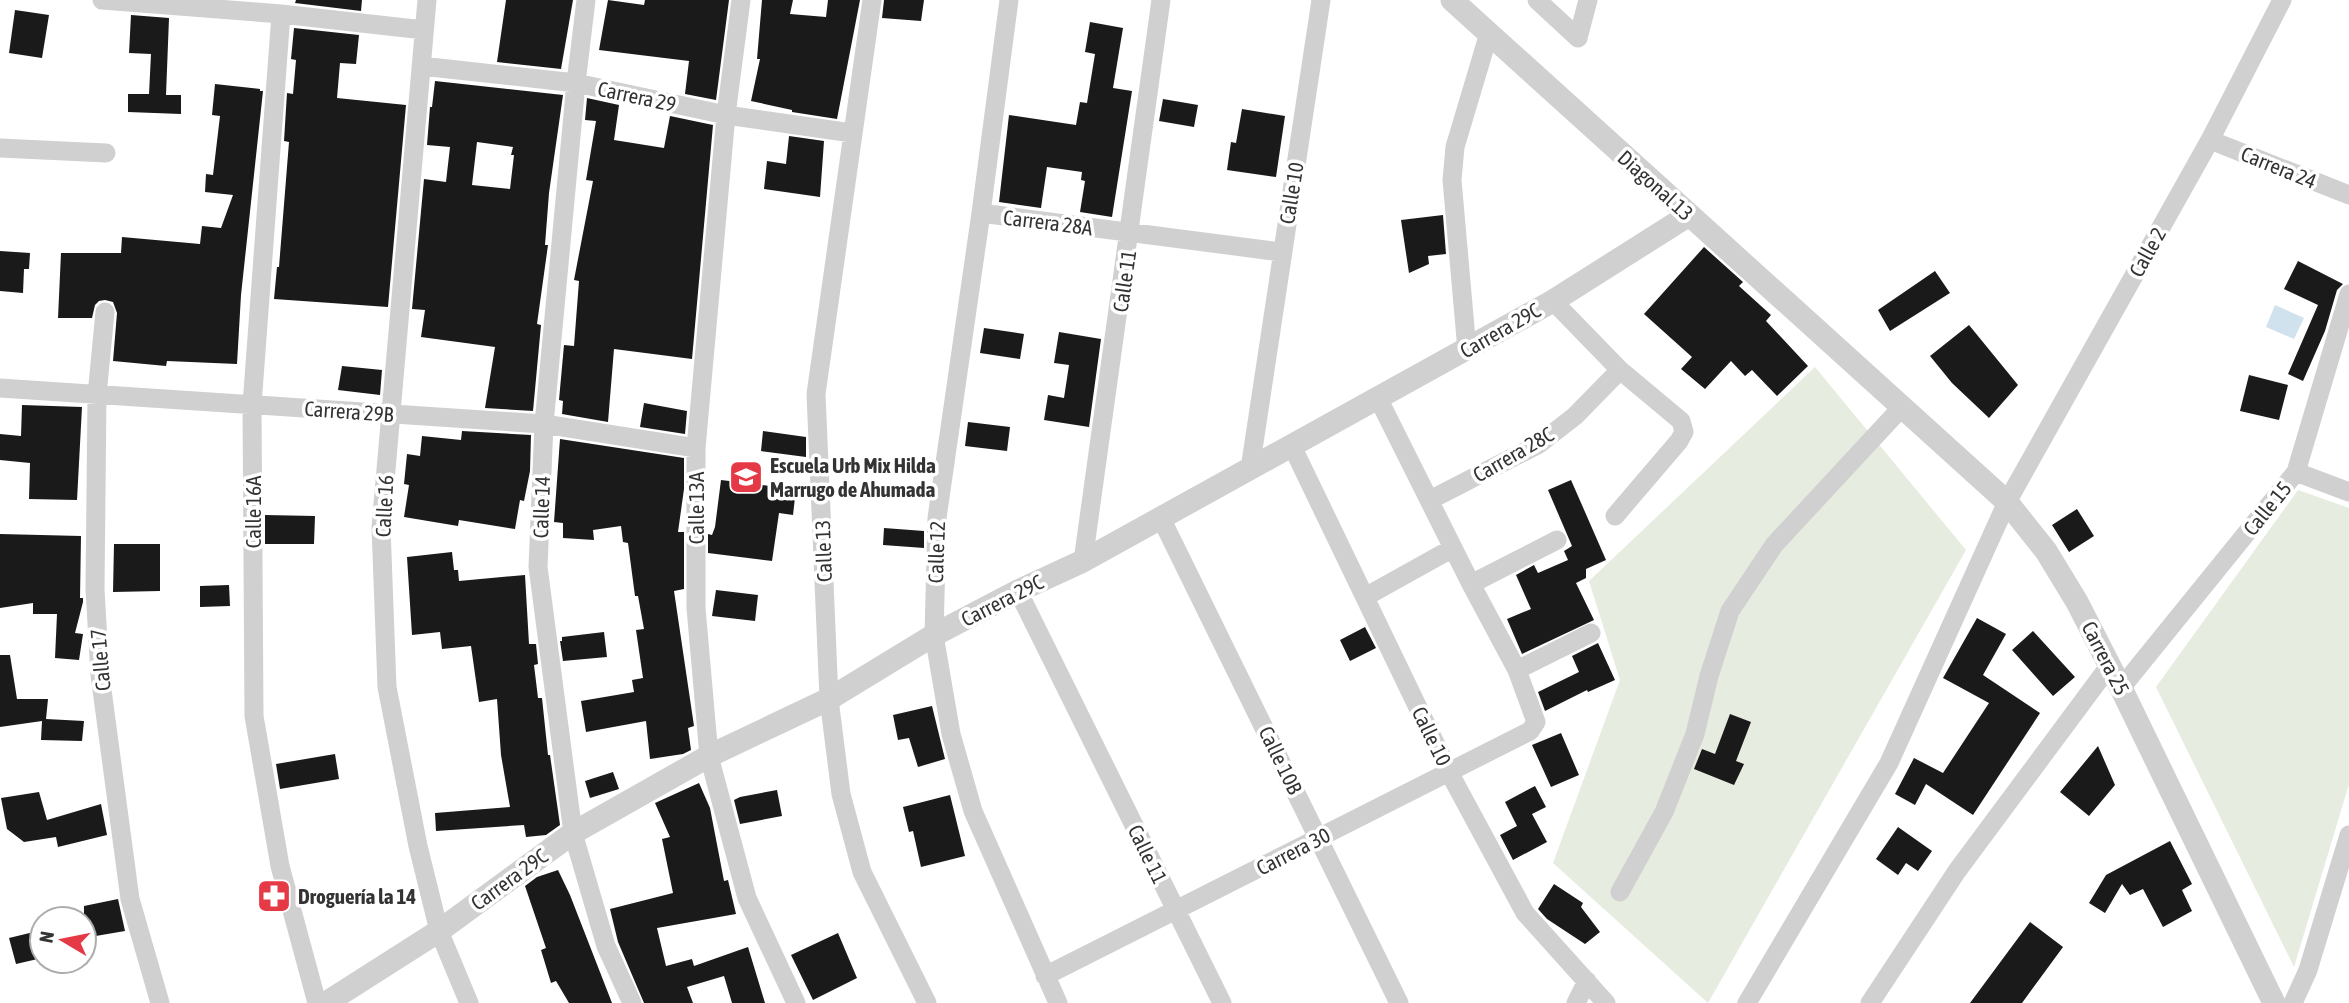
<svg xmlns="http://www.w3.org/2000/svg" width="2349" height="1003" font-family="'Asap Condensed',sans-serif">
<rect width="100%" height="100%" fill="#fff"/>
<!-- green -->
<path fill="#e6ecdf" d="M1815,367L1966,550L1708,1003L1553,863L1620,680L1589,581Z
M2298,490L2349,508V784L2294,967L2156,687Z"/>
<!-- water -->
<path fill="#cfe2ee" d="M2275,305L2304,318L2294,339L2266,327Z"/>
<!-- building -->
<path fill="#1a1a1a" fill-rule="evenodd" d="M296,0H362L361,11L295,3Z
M506,0H573L561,69L497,62Z
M608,0L644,5L645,0H729L716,100L685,94L689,61L599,50Z
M762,0H793L790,14L826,17L828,0H860L837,119L792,112V110L751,101L760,59H757Z
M884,0H924L921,21L882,18Z
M15,10L49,15L42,58L9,53Z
M131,15L169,18L166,95H181V114L128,112V94H149L151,54L129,53Z
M1090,22L1123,28L1113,88L1132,91L1112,217L1080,212L1085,181L1081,180L1082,172L1047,167L1041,208L999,202L1009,115L1076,125L1080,102L1087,103L1095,54L1085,52Z
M294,28L359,35L356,64L340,63L337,98L406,105L388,307L274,299L277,267H279L289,142L284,141L287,93L293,94L296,60L291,59Z
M435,81L563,95L549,193L545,245H548L537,324L541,325L533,411L485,408L495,347L421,337L425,310L412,309L424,179L446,182L450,147L427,145L430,107H432ZM477,142L513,147L511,155H514L510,189L472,185Z
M215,84L260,89V91H263L241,295L237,364L167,361L166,366L113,361L117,313L113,302L105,300L99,301L95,305L92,318H58L61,253H121L122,237L200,244L202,226L221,228L233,195L205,192L206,174L213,175L220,116L212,115Z
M587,98L619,105L614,140L664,148L670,116L713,125L692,359L614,349L608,422L562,414L563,401L559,400L564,345L574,346L579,281L574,280L593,181L586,180L596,121L585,120Z
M1163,99L1198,105L1194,127L1159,121Z
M1242,109L1285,116L1276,177L1227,170L1231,142L1236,143Z
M789,136L824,141L820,197L764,189L767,161L786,164Z
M1443,215L1446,254L1428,256L1429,264L1409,273L1401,220Z
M1704,247L1743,282L1739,286L1771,315L1766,321L1808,366L1777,396L1752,370L1745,376L1731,361L1705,389L1681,369L1692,357L1644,314Z
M0,251L30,253L29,269H24L23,293L0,291Z
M2298,261L2343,284L2337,290L2325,331L2303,381L2288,374L2318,305L2284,289Z
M1935,271L1950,293L1890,331L1878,310Z
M1969,325L2018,385L1989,418L1952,383L1930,356Z
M984,328L1024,334L1020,359L980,353Z
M1059,332L1101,339L1089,427L1044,420L1048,395L1064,398L1069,365L1054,363Z
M342,366L382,370L380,395L338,390Z
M2249,375L2288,385L2279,420L2240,411Z
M644,403L687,411L685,434L640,427Z
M22,405L82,407L77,500L29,499L30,463L0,460V434L21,436Z
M968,422L1010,427L1007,451L965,446Z
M462,431L531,435L530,471L524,501L520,500L515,529L459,520L458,526L404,517L409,485L404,484L407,454L420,456L422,436L461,440Z
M763,431L806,437V457L761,451Z
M560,439L684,458V489L678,532H684V589L674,591L694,726L688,728L691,750L683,754L650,759L646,721L586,732L581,701L634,692L632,680L643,678L636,630L644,629L638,596H635L628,543L623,542L621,526L593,530L594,540L563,538V523L554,522Z
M721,480L796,489L793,515L779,513L772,561L708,553V534L712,535L715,527Z
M1571,480L1606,560L1586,569V578L1576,583L1594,620L1522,654L1507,619L1531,609L1516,575L1534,565L1538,573L1568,560L1564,551L1572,546L1548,490Z
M2077,509L2094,536L2069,552L2052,525Z
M265,515L315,516L314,544H265Z
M884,528L924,531V548L883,545Z
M0,534L81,536L80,598H83V602L75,633L83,634L79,660L55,658L57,614H33V603L0,608Z
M114,544H160V591L113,592Z
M452,552L454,570H458L459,581L525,575L529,644H536L538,664L534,665L538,698H542L548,755H550L560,825L546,835L526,837L524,825L436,831L435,813L510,807L501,755L497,699L479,702L471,646L442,649L440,632L412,635L407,557Z
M229,585L230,606L200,607V586Z
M716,590L758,595L755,621L712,616Z
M1977,618L2006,634L1983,675L2040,713L1973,815L1926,784L1915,805L1895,794L1914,758L1943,773L1989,703L1943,678Z
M1365,627L1376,648L1350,661L1340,640Z
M2033,631L2075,677L2053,696L2012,650Z
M604,632L607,657L563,661L560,641H562V637Z
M1598,643L1615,680L1588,692L1587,690L1545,711L1538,692L1579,672L1572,656Z
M0,655H10L17,699H48L46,719L84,721L82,741L41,740L42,721L0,727Z
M932,706L945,759L918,767L909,738L898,740L893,715Z
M1730,714L1751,722L1736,761L1744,764L1734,785L1694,769L1702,749L1715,754Z
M1561,733L1579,775L1551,787L1532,745Z
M2098,746L2115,785L2089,816L2060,792Z
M335,754L339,779L280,789L276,764Z
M613,772L619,789L590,798L585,781Z
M699,783L710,808L724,881L728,880L736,914L657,928L666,966L692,959L694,966L748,947L765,1003H732L724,976L687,987L693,1003H644L618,942L610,909L673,893L662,839L670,837L655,803Z
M1535,786L1546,807L1532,814L1547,842L1513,860L1500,835L1517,826L1505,802Z
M777,790L782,816L740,824L734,800L740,797Z
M39,792L47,820L101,804L107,835L58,847L56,837L24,842L7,829L1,798Z
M950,795L965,856L921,867L913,831L909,832L903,807Z
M1898,827L1932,851L1918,871L1906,863L1898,875L1876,859Z
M2170,841L2192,884L2182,890L2192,911L2163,927L2143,889L2130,895L2122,884L2105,913L2089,903L2106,875Z
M558,870L570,895L612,1003H569L556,981L551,983L541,950L546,948L525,886L537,877Z
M1554,884L1583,903L1581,907L1600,932L1585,944L1547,919L1538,909Z
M118,899L125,931L84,938V906Z
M2030,922L2063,947L2022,1003H1970Z
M42,930V958L16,964L9,938Z
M838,933L857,978L813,1000L791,955Z"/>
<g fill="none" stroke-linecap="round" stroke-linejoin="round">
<!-- minor -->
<path stroke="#d0d0d0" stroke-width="19" d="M102,0L281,14L424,30
M427,0L381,527L387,687L418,846L439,931L469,1003
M586,0L576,83L544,424L538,567L573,833L606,946L632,1003
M741,0L726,115L696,448V608L709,756L747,898L796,1003
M872,0L816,394L829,699L841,794L862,872L927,1003
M1009,0L981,213L937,518L934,635L951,734L973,811L1058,1003
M1537,0L1578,38L1588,0
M281,14L252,405L254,716L280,866L317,1003
M421,66L576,83L726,115L852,133
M2210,140L2349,195
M0,148L106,153
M981,213L1281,252
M1553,301L1620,370L1681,421L1684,432L1679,441L1615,516
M105,312L97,395L95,589L100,675L130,899L160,1003
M1467,350L1452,180L1455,147L1489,33
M0,388L544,424L696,448
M1292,446L1449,772L1525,913L1606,1003
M1250,469L1321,0
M2296,472L2349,492
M1430,500L1539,444L1575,416L1620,370
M1161,518L1399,1003
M1083,561L1161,0
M1471,584L1557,540
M1018,591L1222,1003
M1365,597L1453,548
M1517,670L1591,633
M2121,688L2296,472L2349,294
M1620,892L1664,812L1695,734L1709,676L1730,611L1774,545L1902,407
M1045,976L1530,731L1536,722L1517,670L1471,584L1378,398
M1576,1003L1587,981
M1747,1003L1889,763L2007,502L2210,140L2282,0
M1870,1003L1957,871L2110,665
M2293,1003L2308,970L2349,835"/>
<!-- tertiary -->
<path stroke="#d0d0d0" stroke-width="23" d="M1452,0L2007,502L2046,551L2077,602L2121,688L2274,1003
M326,1003L439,931L573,833L709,756L829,699L934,635L1018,591L1083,561L1553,301L1689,215"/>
</g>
<!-- icons -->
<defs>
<g id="school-square" transform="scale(1.75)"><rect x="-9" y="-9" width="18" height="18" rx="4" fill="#e63946" stroke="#fff"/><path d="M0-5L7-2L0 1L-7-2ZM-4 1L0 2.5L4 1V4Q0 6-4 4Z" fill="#fff"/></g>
<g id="pharmacy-square" transform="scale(1.75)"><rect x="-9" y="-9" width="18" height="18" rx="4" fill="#e63946" stroke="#fff"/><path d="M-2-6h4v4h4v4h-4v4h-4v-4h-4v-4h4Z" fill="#fff"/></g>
</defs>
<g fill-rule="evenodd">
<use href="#school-square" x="746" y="477"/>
<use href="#pharmacy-square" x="274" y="896"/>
</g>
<g text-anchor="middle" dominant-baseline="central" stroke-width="7" stroke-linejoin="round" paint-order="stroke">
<!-- street labels -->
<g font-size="21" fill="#333" stroke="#fff">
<text transform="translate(637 96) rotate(12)">Carrera 29</text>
<text transform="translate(2279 167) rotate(22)">Carrera 24</text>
<text transform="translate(1656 185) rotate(42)">Diagonal 13</text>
<text transform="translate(1291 193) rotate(-81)">Calle 10</text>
<text transform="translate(1048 222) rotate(7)">Carrera 28A</text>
<text transform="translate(2147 252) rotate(-61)">Calle 2</text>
<text transform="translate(1124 281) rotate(-82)">Calle 11</text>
<text transform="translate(1500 330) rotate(-30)">Carrera 29C</text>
<text transform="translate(349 411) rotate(4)">Carrera 29B</text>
<text transform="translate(1513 454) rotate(-30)">Carrera 28C</text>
<text transform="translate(384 506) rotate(-87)">Calle 16</text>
<text transform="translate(541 507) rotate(-88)">Calle 14</text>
<text transform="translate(696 508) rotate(-90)">Calle 13A</text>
<text transform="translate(2267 508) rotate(-51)">Calle 15</text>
<text transform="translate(253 512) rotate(-90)">Calle 16A</text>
<text transform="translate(823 551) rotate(-92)">Calle 13</text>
<text transform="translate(936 552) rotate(-88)">Calle 12</text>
<text transform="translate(1002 600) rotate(-27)">Carrera 29C</text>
<text transform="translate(2106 658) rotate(63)">Carrera 25</text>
<text transform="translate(100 660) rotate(-95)">Calle 17</text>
<text transform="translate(1432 736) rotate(64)">Calle 10</text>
<text transform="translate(1281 760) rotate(64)">Calle 10B</text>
<text transform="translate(1293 851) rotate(-27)">Carrera 30</text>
<text transform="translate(1148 854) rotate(64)">Calle 11</text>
<text transform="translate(509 879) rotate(-36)">Carrera 29C</text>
</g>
<!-- poi labels -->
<g font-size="21" font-weight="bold" fill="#333" stroke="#fff" text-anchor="start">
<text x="770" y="465">Escuela Urb Mix Hilda<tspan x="770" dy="24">Marrugo de Ahumada</tspan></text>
<text x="298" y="896">Droguería la 14</text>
</g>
</g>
<!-- north arrow -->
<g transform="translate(63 940) rotate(280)"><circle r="33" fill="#ffffff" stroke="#adadad" stroke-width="2"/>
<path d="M0-5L12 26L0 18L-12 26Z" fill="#e63946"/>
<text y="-10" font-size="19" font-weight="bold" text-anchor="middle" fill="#333333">N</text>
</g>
</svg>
